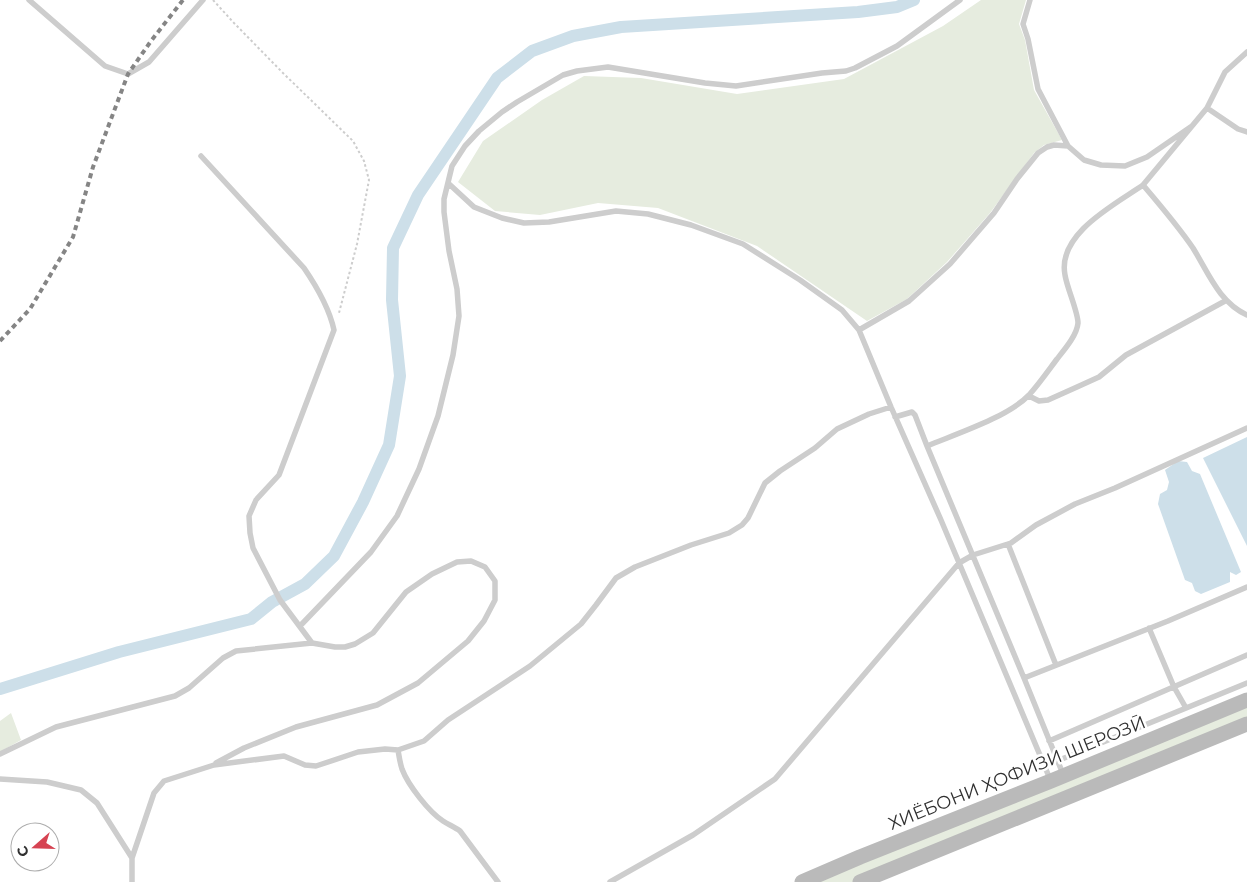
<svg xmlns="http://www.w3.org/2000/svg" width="1247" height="882" font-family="Montserrat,sans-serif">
<rect width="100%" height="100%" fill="#fff"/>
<!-- green -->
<path fill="#e6ecdf" d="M981,0H1026L1019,24L1025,40L1034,90L1062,140L1044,145L1034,153L990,213L947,262L907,299L867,321L757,246L658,208L598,203L540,215L495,211L458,182L483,141L542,100L584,76L641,78L737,94L844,79L943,26Z
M1247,702V724L864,882H815Z
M11,713L21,740L0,752V721Z"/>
<!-- water -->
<path fill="#cddfe9" d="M1247,437V546L1203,458Z
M1178,461L1187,462L1192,471L1200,474L1241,572L1236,575L1230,572V582L1201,594L1195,591L1192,583L1185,580L1158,504L1160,494L1167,490L1169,482L1165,470Z"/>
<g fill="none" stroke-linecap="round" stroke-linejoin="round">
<!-- canal -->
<path stroke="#cddfe9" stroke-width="12" d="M0,689L119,652L251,619L272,602L305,584L334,556L363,502L389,445L400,376L392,300L393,248L418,195L497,78L532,51L573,36L621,27L858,12L897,7L914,0"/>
<!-- path -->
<path stroke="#cdcdcd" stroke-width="2" stroke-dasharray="2.5 2.5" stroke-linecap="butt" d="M213,0L234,23L283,73L353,141L364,161L369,180L357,244L339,313"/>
<!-- lane -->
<path stroke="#cdcdcd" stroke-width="5.5" d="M29,0L105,66L128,74L149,62L203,0
M1030,0L1023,24L1028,39L1038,89L1068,146
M1247,52L1225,72L1207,108L1143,185C1160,205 1178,226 1193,248C1209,274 1219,302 1247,315
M1207,108L1238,129L1247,132
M201,156L304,268C317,287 329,307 334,330L279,475L256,500L249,516L250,533L253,548L280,600L312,643
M448,183L474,207L502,218L524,223L549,222L616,211L648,214L691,225L743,244L800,280L842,310L859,330L891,407L941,520L1050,779
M859,330L909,301L950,264L994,213L1017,179L1038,153L1047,147L1054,145L1068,146L1084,160L1101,165L1125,166L1147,157L1192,126
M1029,396L1039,401L1048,400L1077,387L1099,377L1126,355L1225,301
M895,417L912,412L915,415L927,446C956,434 1008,417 1029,395C1039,384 1048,371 1057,359C1065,349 1077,335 1078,323C1078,312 1067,288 1065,275C1057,234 1114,205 1143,185
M927,446L1024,678L1063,774
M1008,544L1056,665
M300,626L371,552L397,516L419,469L438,416L453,355L459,316L457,289L449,251L444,212V199L452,166L465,146L479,131L502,112L517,102L563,75L577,71L608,67L705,83L736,86L822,73L846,71L855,68L897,46L960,0
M1149,628L1174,687L1186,708
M1024,678L1168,621L1247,587
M1049,741L1247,655
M398,750C399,756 400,763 402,769C408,785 429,812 443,821C449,825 455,827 460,831L498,882
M0,754L56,727L175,696L189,688L223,658L236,651L312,643L335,647H345L355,644L373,633L406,592L432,574L457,562L471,561L485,567L495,581V600L484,621L468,641L418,683L377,705L296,727L244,748L216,763
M1057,761L1247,683
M0,779L47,782L81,790L97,803L132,858
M132,882V858L154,793L164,781L214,765L284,756L305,765L316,766L358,752L385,749L398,750L424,741L448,720L530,666L581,624L596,605L616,578L635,567L691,545L729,533L742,525L748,518L765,483L780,471L815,448L837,429L869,414L891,407
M610,882L693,835L775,779L959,563L973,555L1011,543L1036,525L1075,504L1115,488L1247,428"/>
<!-- secondary -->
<path stroke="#bababa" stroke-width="15" d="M802,882L860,857L1051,781L1247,700
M860,882L1247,724"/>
<!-- rail -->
<path stroke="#858585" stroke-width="4" stroke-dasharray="5 4" stroke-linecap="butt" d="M0,341L30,309L73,237L93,167L128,74L151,41L183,0"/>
</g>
<g text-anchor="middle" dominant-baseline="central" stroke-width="5" stroke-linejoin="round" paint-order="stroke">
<!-- street labels -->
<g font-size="18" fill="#303030" stroke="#fff">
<text transform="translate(1017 773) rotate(-22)">ХИЁБОНИ ҲОФИЗИ ШЕРОЗӢ</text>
</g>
</g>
<!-- north arrow -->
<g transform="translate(35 847) rotate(250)"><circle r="24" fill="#ffffff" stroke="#acacac"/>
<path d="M0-4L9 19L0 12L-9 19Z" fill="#d64352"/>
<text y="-8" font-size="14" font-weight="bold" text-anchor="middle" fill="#303030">С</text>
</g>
</svg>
